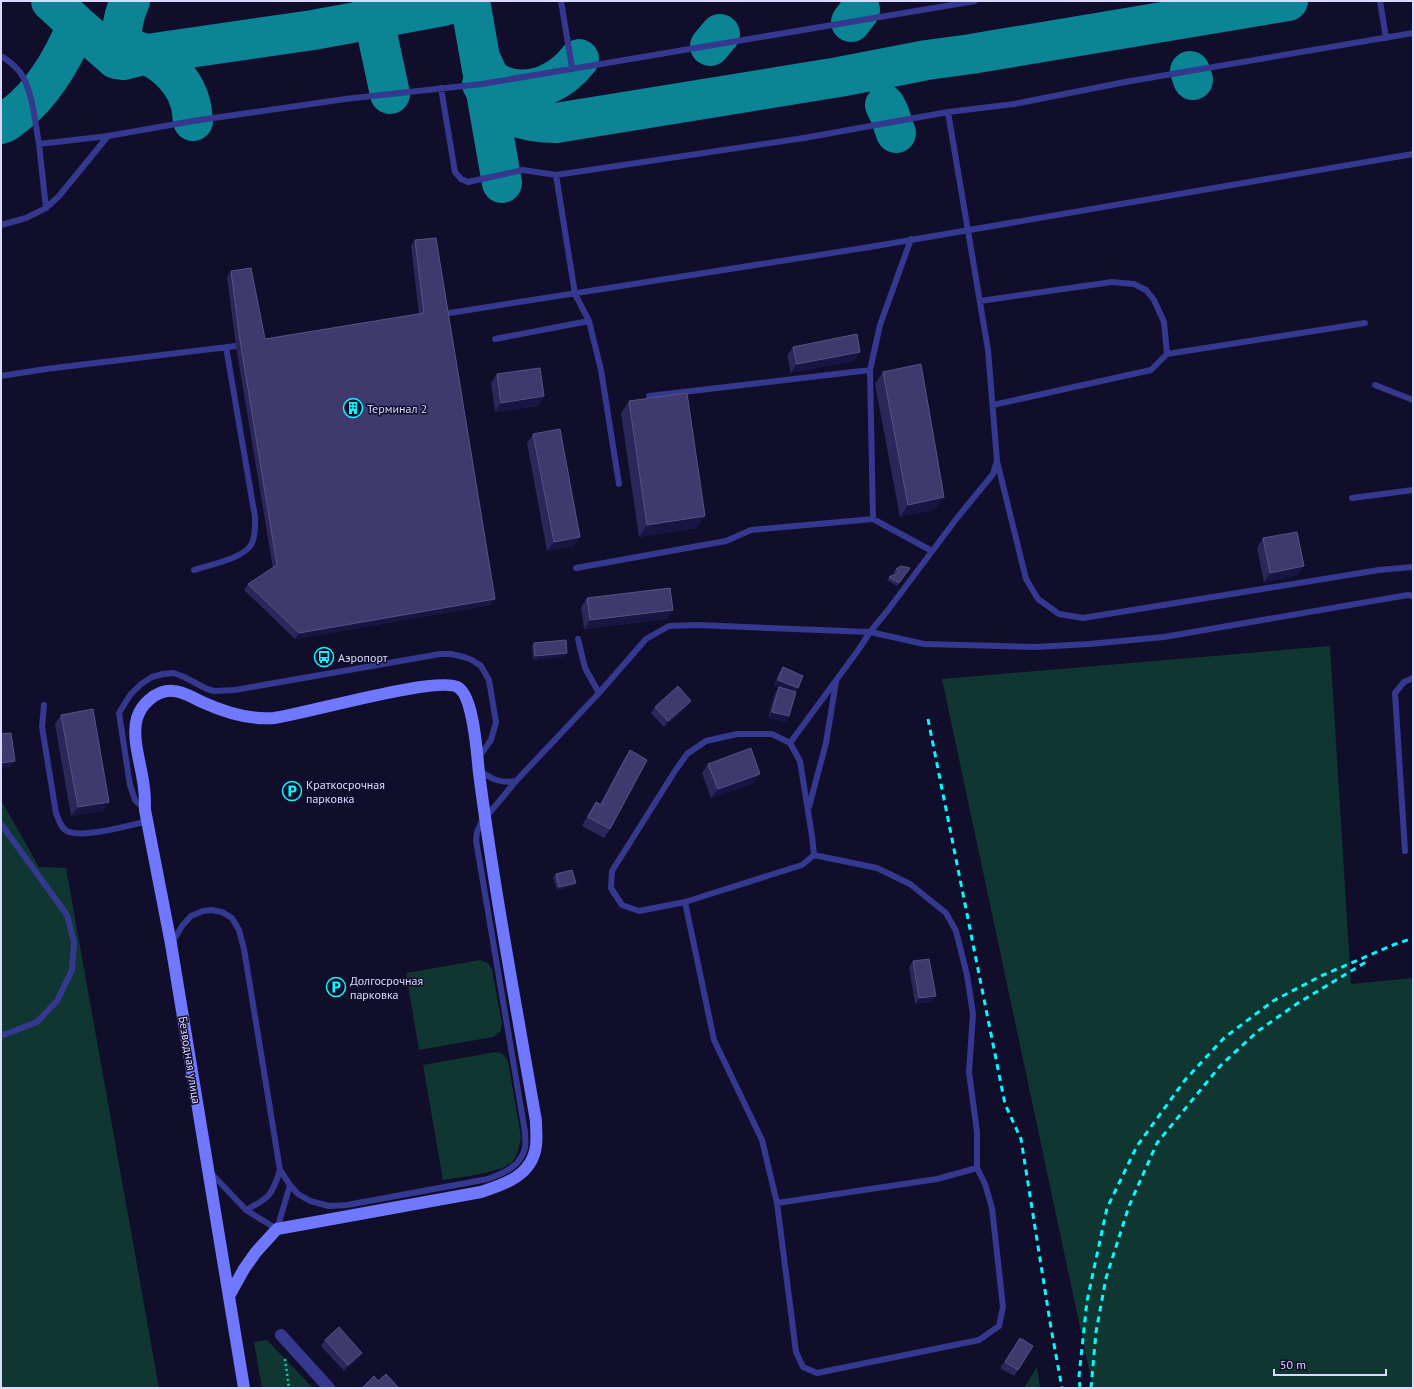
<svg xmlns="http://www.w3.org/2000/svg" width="1414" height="1389" font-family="'PT Sans',sans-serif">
<rect width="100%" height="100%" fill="#110e2c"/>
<!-- green -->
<path fill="#103632" d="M1330,646L1351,984L1413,978V1388H1093L942,679Z
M1,800L39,867L66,868L159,1388H1Z
M480,960L488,963L492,969L502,1024L500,1032L493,1037L419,1050L406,973Z
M495,1052C501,1052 505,1055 508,1061L521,1137C519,1145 518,1155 513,1161C503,1173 459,1177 443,1180L423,1065Z
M267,1340L313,1388H262L254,1342Z
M1037,1367L1040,1388H1024Z"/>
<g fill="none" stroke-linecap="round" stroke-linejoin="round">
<!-- taxiway -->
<path stroke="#0b8496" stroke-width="40" d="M51,1L77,25L116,59L123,60L147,54L313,30L443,6L458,1
M372,1L379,43L390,94
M470,1L502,183
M851,22L860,10
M121,46C121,29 123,16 130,1
M710,46L720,34
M132,49C158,57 182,75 190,102C192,108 192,115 193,121
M482,62C485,68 487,75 492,80C497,85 503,86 509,88C536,94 562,81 579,59
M1190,71L1193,80
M482,84C498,115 522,123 556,123L839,77L927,60L971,54L1288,1
M885,105L889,113L896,133
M1,124C7,123 11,117 16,114C45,91 63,59 77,25"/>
<!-- path -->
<path stroke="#23c8b1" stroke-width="2.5" stroke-dasharray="2 3" stroke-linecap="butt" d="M285,1359L289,1388"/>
<!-- lane -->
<path stroke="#34388f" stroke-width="6" d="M561,1L572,68
M1380,1L1386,38
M1,56C8,60 15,66 20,72C33,91 35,122 39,144L108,136L193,121L345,99L482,84L975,1
M441,88L455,172L461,179L468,182L523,170L556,175L804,138L948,112L1014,104L1125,82L1413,33
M39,144L46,208
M556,175L575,294L589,321
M1,225L26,218L46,208L59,196L108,136
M980,301L1112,282L1134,284L1146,290L1154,300L1164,322L1167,354
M443,314L870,247L1413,154
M495,339L589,321L601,370L619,484
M1,376L46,369L236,346
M1375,385L1413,400
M649,396L870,370
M993,405L1151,370L1167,354L1365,323
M997,461L1026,579L1038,599L1059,614L1083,618L1379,570L1413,567
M1352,498L1413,490
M873,519L870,370L880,325L911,239
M576,568L726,541L751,530L873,519L932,551
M194,570C209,565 242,559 251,545C256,537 255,525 255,517L226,347
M578,639L585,668L599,693
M44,705L42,727L56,813C59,820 60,827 67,831C82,839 130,825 148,821
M737,734H772L790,743L800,761L812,836L814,855L802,865L685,902L639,911L622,905L611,888L612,871L675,771L687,754L706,741Z
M790,743L859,649L870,632L888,610L957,518L993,474L997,461L988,350L948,112
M479,770C491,779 501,784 516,781
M809,807L826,743L836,682
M144,809L135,800L130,785L119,713L130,695L141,684L152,677L163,674L174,673L184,677L207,689L214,691L235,690L440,654H451L464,657L472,660L481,666L489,680L496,722L491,740L479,757
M1,824L67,915L74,942L72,970L57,1001L37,1022L6,1034L1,1035
M1405,851L1395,693L1404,682L1413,678
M685,902L714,1040L762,1140L777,1203L796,1352L803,1367L817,1373L979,1340L999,1326L1003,1307L992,1208L985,1184L977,1168V1132L969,1072L973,1014L967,975L956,931L946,913L910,884L877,868L814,855
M172,943L182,926L191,916L203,911L211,910L222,912L232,918L239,930L244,949L280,1170L290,1185L298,1194L310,1201L329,1206L347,1205L488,1179C504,1173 521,1166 525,1148C526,1143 525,1137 525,1132L476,840L477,832L481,823L516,781L599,693L646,639L669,626L697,625L870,632L924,644L1035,647L1089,644L1164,637L1408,595L1413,596
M210,1172L246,1210L277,1229L290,1185
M777,1203L937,1179L977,1168
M246,1210C269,1198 272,1196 280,1170"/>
<!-- street -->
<path stroke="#34388f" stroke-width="12" d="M281,1335L329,1388"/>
<!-- secondary -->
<path stroke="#7078ff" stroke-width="12" d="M229,1296L244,1269L256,1252L277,1229L481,1192C506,1184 532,1175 536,1146C537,1138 536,1129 536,1121C516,1005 494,889 479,773C477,755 474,699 459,688C441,674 305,714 274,718C250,720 224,712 202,702C193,698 183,691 173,691C165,690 155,694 149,700C144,704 139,712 137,718C131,738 142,767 144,788C145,795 145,803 145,810L171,944L244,1388"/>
<!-- rail -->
<path stroke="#05faff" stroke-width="3" stroke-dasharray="6 5" stroke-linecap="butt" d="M928,719L1005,1104L1021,1139L1051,1328L1062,1388
M1080,1388L1079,1376L1087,1301L1107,1208L1137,1146L1185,1080L1224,1038L1273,1001L1321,976L1393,945L1413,938
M1091,1388L1096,1332L1106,1278L1129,1206L1157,1143L1221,1065L1258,1031L1298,1003L1366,962"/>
</g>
<!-- wall -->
<path fill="#2c265b" d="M415,240L495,599L490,605L295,639L244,590L248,584L273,568L236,346L227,277L231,271L265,339L419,314L411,246Z
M793,347L854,361L791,373L787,356Z
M883,372L935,509L900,517L875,384Z
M497,374L538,406L495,412L491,383Z
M629,401L696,528L639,537L621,413Z
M533,434L580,537L574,546L547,551L527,443Z
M1263,538L1304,566L1297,575L1264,582L1257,548Z
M910,568L897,586L887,580L889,577L896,574L893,572L896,569Z
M587,598L673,610L666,619L584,629L581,607Z
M534,643L565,656L533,660L532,646Z
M783,667L798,688L795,692L789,716L785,722L768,718L775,693L779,688L774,686L779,673Z
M655,707H687L664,727L651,713Z
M61,715L109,802L103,811L71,816L55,724Z
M630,750L610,829L604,838L582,826L590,811L596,802L600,804L624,759Z
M708,764L754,783L711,798L702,773Z
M556,874L574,886L557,890L553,877Z
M913,961L932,1002L915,1004L909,967Z
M325,1340L362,1353L358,1359L344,1371L321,1346Z
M1016,1344L1018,1370L1014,1376L1000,1368Z"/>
<!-- shaded-wall -->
<path fill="#191441" d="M860,352L854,361L791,373L797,364Z
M544,396L538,406L495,412L501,403Z
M944,497L935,509L900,517L908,505Z
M705,516L696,528L639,537L647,525Z
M580,537L574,546L547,551L554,542Z
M1304,566L1297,575L1264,582L1270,573Z
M495,599L490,605L295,639L299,633Z
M673,610L666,619L584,629L590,620Z
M567,653L565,656L533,660L535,656Z
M778,680L798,688L794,694L774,686Z
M691,701L687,707L664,727L668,721Z
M772,712L789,716L785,722L768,718Z
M15,761L11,767L1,769V763Z
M760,774L754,783L711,798L718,789Z
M109,802L103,811L71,816L78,807Z
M576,883L574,886L557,890L559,887Z
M936,996L932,1002L915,1004L919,998Z
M362,1353L358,1359L344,1371L348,1365Z"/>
<!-- building -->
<path fill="#3f396d" stroke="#575284" d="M436,238L495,599L299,633L248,584L277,565L240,340L231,271L251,268L265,339L424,313L415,240Z
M857,334L860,352L797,364L793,347Z
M921,364L944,497L908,505L883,372Z
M540,368L544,396L501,403L497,374Z
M687,393L705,516L647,525L629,401Z
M560,429L580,537L554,542L533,434Z
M1297,532L1304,566L1270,573L1263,538Z
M901,566L910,568L899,583L889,577L899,572L896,569Z
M670,588L673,610L590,620L587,598Z
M566,640L567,653L535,656L534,643Z
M783,667L803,676L798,688L778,680Z
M678,686L691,701L668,721L655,707Z
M779,687L796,692L789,716L772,712Z
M93,709L109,802L78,807L61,715Z
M11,733L15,761L1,763V753L2,752L1,741V734Z
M751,748L760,774L718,789L708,764Z
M630,750L647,760L610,829L588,817L596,802L601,805Z
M572,870L576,883L559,887L556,874Z
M929,959L936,996L919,998L913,961Z
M339,1327L362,1353L348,1365L325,1340Z
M1020,1338L1033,1346L1018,1370L1005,1362Z
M386,1374L398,1387L397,1388H362L374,1376L378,1381Z"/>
<!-- icons -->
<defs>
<g id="building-ring" transform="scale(1)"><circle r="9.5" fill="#110e2c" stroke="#05faff" stroke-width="1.5"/><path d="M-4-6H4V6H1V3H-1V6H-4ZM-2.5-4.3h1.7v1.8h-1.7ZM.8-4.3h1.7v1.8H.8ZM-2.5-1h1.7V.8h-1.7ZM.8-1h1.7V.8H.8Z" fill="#05faff"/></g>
<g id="bus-ring" transform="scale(1)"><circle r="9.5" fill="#110e2c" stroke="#05faff" stroke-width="1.5"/><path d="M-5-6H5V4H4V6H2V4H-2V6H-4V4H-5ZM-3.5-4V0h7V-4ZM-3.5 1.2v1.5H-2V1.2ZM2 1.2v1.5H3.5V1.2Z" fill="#05faff"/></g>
<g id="parking-ring" transform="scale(1)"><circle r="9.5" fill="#110e2c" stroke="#05faff" stroke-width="1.5"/><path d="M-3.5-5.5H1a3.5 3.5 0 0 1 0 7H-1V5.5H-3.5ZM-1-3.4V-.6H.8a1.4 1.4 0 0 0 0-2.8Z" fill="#05faff"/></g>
</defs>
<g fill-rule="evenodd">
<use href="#building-ring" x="353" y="408"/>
<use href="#bus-ring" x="324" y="657"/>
<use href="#parking-ring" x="292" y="791"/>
<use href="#parking-ring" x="336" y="987"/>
</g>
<g text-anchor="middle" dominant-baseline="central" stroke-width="3" stroke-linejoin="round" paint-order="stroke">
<!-- poi labels -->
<g font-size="12" fill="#dad9ff" stroke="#110e2c" text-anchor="start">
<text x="367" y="408">Терминал 2</text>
<text x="338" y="657">Аэропорт</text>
<text x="306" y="784">Краткосрочная<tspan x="306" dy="14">парковка</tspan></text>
<text x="350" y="980">Долгосрочная<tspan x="350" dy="14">парковка</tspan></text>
</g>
<!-- street labels -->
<g font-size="12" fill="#dad9ff" stroke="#110e2c">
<text transform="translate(190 1060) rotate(81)">Безводная улица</text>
</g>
</g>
<!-- border -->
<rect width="1414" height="1389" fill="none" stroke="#dad9ff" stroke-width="4"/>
<!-- scale -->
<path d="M1274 1369v6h112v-6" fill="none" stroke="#dad9ff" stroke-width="2"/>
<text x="1280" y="1369" font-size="12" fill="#dad9ff" stroke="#110e2c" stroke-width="3" paint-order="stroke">50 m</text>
</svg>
